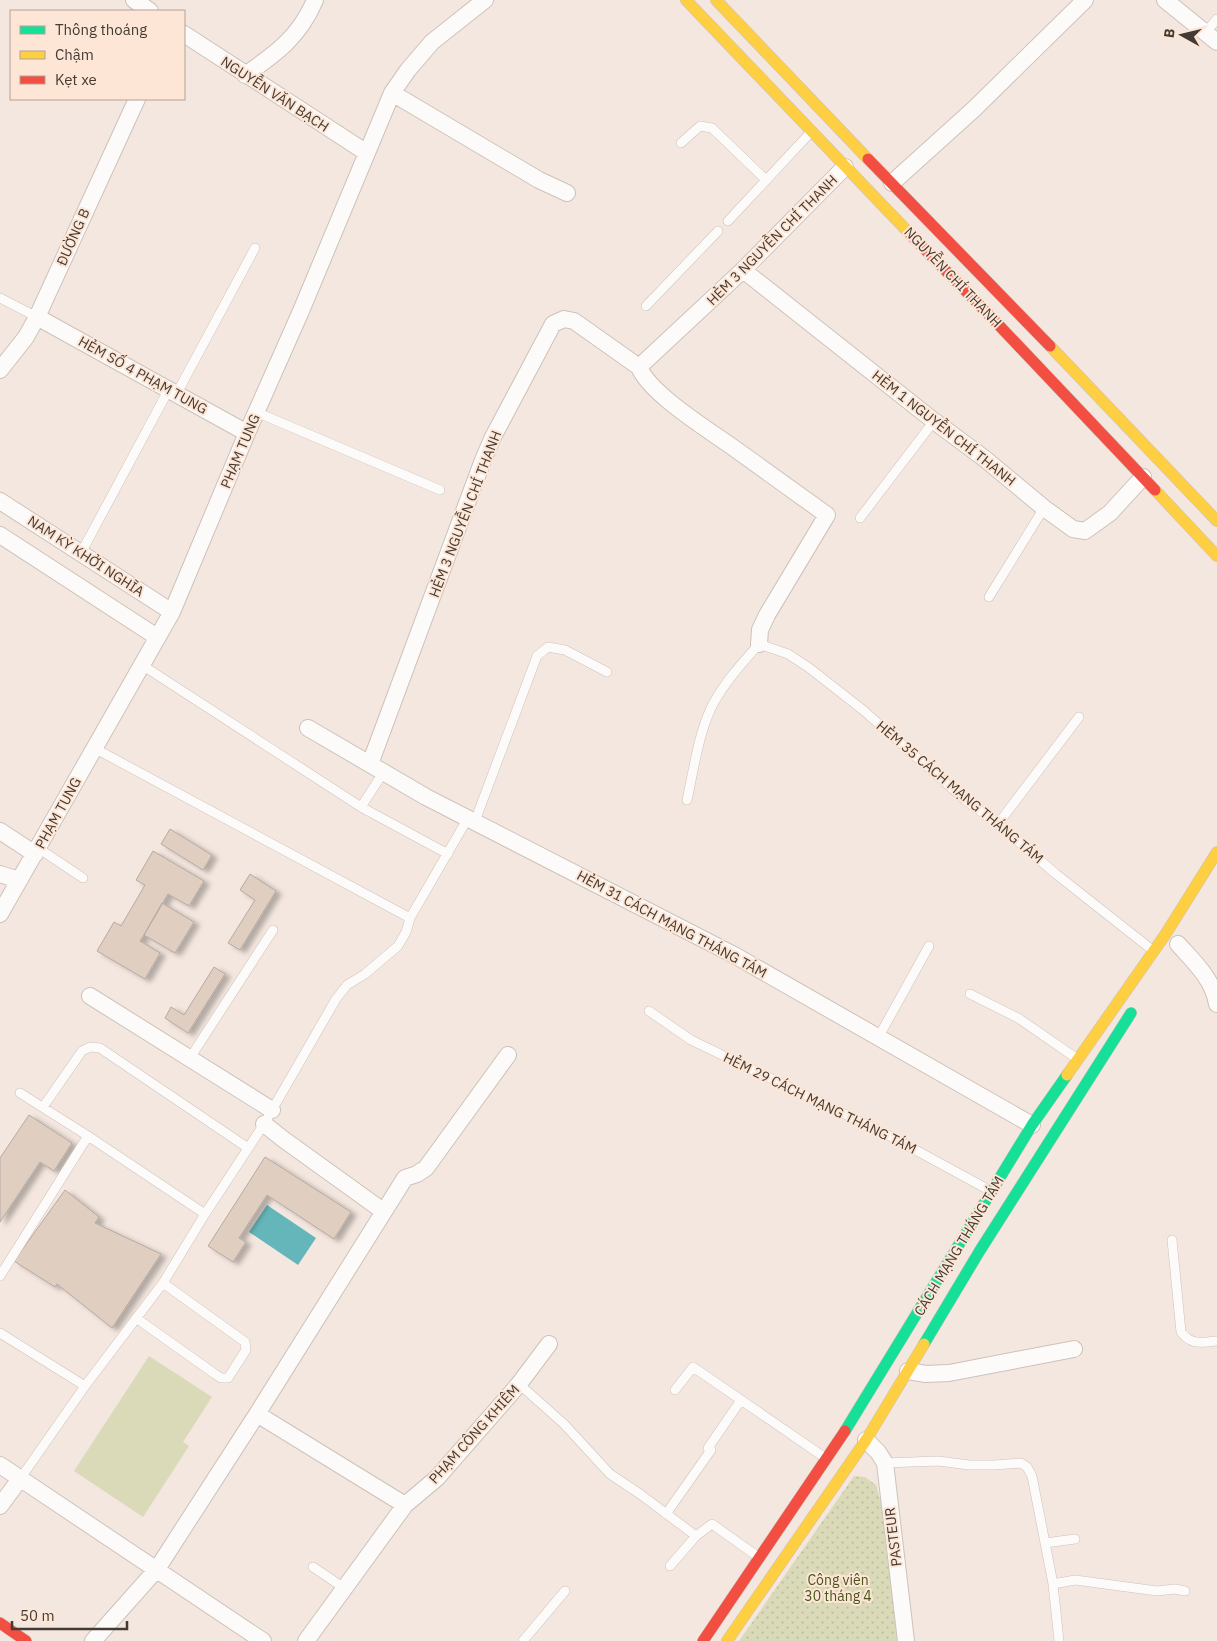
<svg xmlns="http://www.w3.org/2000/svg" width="1217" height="1641" font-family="'IBM Plex Sans',sans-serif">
<defs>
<pattern id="park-dots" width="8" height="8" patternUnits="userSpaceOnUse" patternTransform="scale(1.25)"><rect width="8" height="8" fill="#dadab9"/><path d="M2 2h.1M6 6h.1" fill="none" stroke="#bcbca0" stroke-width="1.8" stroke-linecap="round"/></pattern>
<filter id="shadow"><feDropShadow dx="5.5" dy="3" stdDeviation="2.5" flood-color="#0004"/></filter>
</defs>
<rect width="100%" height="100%" fill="#f4e7df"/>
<!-- grass -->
<path fill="#dadab9" d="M149,1356L212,1397L183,1442L189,1446L143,1517L74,1471Z"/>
<!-- park -->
<path fill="url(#park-dots)" d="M854,1476L865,1477L876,1485L885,1517L897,1641H739Z"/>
<!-- water -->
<path fill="#65b6bb" d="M267,1205L316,1238L298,1265L249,1232Z"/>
<!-- building -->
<path fill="#e0cec0" stroke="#b4aaa3" filter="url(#shadow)" d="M170,829L212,855L203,870L161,844Z
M153,851L204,881L189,906L168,894L144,935L140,941L160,953L145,979L97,951L114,922L121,926L145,885L136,880Z
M250,874L276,891L240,950L228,943L255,900L240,890Z
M162,903L194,922L175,953L144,935Z
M214,967L225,974L188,1033L165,1018L171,1007L184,1015Z
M29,1115L72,1143L54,1171L40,1162L0,1222V1158Z
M265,1157L351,1212L334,1239L267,1195L239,1238L246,1242L233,1262L208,1246Z
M65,1190L99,1217L95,1223L161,1254L112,1328L57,1284L55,1287L14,1261Z"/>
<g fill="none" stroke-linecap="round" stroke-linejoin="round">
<!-- lane casing -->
<g stroke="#ccc2bb" stroke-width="10">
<path id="lane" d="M1206,32L1217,19
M681,143L700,126L712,128L766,180
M728,221L811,132
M0,298L37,317
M646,306L718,231
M177,393L255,248
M256,412L440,490
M860,518L934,421
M81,553L169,389
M989,597L1044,508
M142,665L361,807
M94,748L410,918
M383,773L361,807L448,854
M687,800C694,769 698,735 712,706C724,683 742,663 759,644L788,654L808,667L863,710L965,800L998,824L1056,874L1151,949
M475,821L537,656L548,647L565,650L607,672
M998,824L1079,717
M38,848L83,878
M970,994L1018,1018L1076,1058
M649,1011L691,1040L888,1135L989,1190
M878,1038L929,946
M190,1058L273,930
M20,1093L88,1136L205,1214
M43,1107L82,1051L90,1047L100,1048L248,1148
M1172,1240L1181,1332C1192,1346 1201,1342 1217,1341
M0,1276L88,1136
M136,1318L215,1374L221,1378H228L246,1350L245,1342L163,1283
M0,1333L85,1386
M519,1384L564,1424L610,1474L640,1494L696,1536L712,1524L757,1556
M675,1390L693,1367L824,1457
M885,1463L938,1461L969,1465H994L1021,1463L1027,1467L1032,1476L1053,1584L1059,1641
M20,1479L85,1386L163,1283L205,1214L264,1124L336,999L347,985L365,974L398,946L406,932L410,918L468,818
M666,1514L711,1450L708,1448L741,1400
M1045,1543L1075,1539
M670,1566L696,1536
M313,1567L344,1588
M1053,1584L1075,1580L1157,1591L1175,1589L1185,1591
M523,1641L565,1591"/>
</g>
<!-- street casing -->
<g stroke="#ccc2bb" stroke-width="18">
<path id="street" d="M134,0L150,11
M1165,0L1217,42
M184,34L367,153
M245,75C277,53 300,36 315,0
M392,93L539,180L567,193
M892,183L974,109L1085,0
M743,270L934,421L985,459L1044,508L1073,529L1085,531L1110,513L1143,477
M37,317L247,433
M639,367C649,393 707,429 731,446C763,469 795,492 827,515L767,615L760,630L759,644
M639,367L743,270L845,167
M0,370L26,337L37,317L137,99
M0,501L172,612
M0,535L157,637
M308,728L426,797L734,955L1032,1125
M370,764L483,460L493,437L553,324L564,319L574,321L639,367
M0,831L35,854
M0,874L19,880
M0,914L172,612L247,433L301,311L392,93L408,70L432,42L485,0
M1178,944C1194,962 1213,979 1217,1004
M90,996L272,1110
M264,1124L283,1139L383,1211
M908,1371L926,1374L949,1373L1074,1349
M257,1414L405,1505
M866,1440L878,1452L885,1463L906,1641
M0,1465L263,1641
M0,1506L20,1479
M93,1641L157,1569L257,1414L405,1178L417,1174L426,1168L508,1055
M306,1641L405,1505L437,1478L519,1384L549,1344"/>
</g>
<!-- fast casing -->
<g stroke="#ccc2bb" stroke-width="12">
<path id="fast" d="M924,1344L979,1252L1131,1013
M845,1431L1032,1125L1067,1075"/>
</g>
<!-- slow casing -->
<g stroke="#ccc2bb" stroke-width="12">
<path id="slow" d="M686,0L911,235
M716,0L868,159
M1050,346L1217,521
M1155,490L1217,556
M1067,1075L1165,935L1217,852
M727,1641L866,1440L924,1344"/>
</g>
<!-- jam casing -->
<g stroke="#ccc2bb" stroke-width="12">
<path id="jam" d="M868,159L1050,346
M911,235L993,319L1155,490
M0,1623L26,1641
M703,1641L845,1431"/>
</g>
<!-- lane -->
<use href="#lane" stroke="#fdfbfa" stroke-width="9"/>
<!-- street -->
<use href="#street" stroke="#fdfbfa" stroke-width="16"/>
<!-- fast -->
<use href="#fast" stroke="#16e098" stroke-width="11"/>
<!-- slow -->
<use href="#slow" stroke="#ffcf43" stroke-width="11"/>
<!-- jam -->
<use href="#jam" stroke="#f24e42" stroke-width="11"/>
</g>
<g text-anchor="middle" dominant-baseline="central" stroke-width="4" stroke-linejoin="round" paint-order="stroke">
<!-- street labels -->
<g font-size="14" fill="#443b34" stroke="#fde6d6">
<text transform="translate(275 94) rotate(33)">NGUYỄN VĂN BẠCH</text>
<text transform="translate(73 237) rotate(-66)">ĐƯỜNG B</text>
<text transform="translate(772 240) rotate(-45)">HẺM 3 NGUYỄN CHÍ THANH</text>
<text transform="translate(953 277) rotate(46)">NGUYỄN CHÍ THANH</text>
<text transform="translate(143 375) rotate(29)">HẺM SỐ 4 PHẠM TUNG</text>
<text transform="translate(944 428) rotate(38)">HẺM 1 NGUYỄN CHÍ THANH</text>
<text transform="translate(240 451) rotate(-67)">PHẠM TUNG</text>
<text transform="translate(465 514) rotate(-69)">HẺM 3 NGUYỄN CHÍ THANH</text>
<text transform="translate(86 556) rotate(33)">NAM KỲ KHỞI NGHĨA</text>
<text transform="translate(960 792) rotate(40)">HẺM 35 CÁCH MẠNG THÁNG TÁM</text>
<text transform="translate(58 813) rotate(-61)">PHẠM TUNG</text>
<text transform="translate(672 924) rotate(28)">HẺM 31 CÁCH MẠNG THÁNG TÁM</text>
<text transform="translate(820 1103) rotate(26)">HẺM 29 CÁCH MẠNG THÁNG TÁM</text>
<text transform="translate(959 1246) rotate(-59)">CÁCH MẠNG THÁNG TÁM</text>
<text transform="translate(474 1434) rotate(-48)">PHẠM CÔNG KHIÊM</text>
<text transform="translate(893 1537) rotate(-97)">PASTEUR</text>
</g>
<!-- park labels -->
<g font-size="14" fill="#4a541c" stroke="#fde6d6">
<text x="838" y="1580">Công viên<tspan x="838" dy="16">30 tháng 4</tspan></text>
</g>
</g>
<!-- legend -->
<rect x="10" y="10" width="175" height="90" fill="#fde6d6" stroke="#b3a295"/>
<rect x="20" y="26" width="25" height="8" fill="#16e098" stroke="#b3a295"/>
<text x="55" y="35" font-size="15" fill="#443b34">Thông thoáng</text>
<rect x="20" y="51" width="25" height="8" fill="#ffcf43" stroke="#b3a295"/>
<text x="55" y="60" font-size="15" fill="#443b34">Chậm</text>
<rect x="20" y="76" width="25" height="8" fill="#f24e42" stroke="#b3a295"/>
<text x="55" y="85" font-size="15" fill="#443b34">Kẹt xe</text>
<!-- north arrow -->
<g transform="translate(1182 35) rotate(278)" stroke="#fde6d6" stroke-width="4" paint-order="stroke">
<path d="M0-4L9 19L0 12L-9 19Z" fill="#443b34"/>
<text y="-8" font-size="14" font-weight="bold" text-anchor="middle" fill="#443b34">B</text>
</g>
<!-- scale -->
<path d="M12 1621v8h115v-8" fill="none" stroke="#443b34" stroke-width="2.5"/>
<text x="20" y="1621" font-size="15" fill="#443b34" stroke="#fde6d6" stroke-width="4" paint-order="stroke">50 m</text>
</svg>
